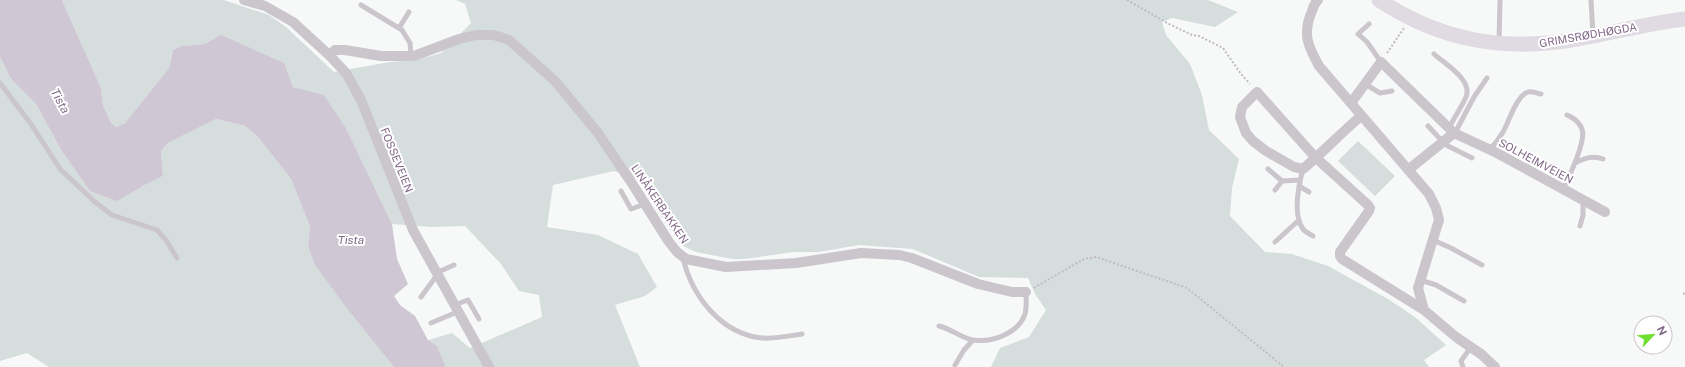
<svg xmlns="http://www.w3.org/2000/svg" width="1685" height="367" font-family="'Public Sans',sans-serif">
<rect width="100%" height="100%" fill="#f6f9f7"/>
<!-- green -->
<path fill="#d5dedd" d="M62,0H224L269,15L286,27L334,72L390,62L417,60L441,53L471,23L465,4L456,0H1208L1238,12L1215,27L1172,18L1162,22L1166,35L1190,64L1202,95L1209,130L1239,159L1232,188L1230,216L1265,252L1292,254L1328,266L1388,299L1415,317L1446,345L1424,360L1429,367H991L1000,348L1029,337L1046,310L1035,294L1028,278L979,277L913,249L859,245L819,252H793L745,259H732L696,252L681,245L656,209L642,181L614,171L553,185L547,227L598,235L638,254L657,287L645,296L615,305L640,367H446L437,346L428,340L452,333L470,348L542,317L539,295L519,291L501,264L465,226L431,227L392,224L346,128L324,96L293,87L283,63L205,44L181,46L173,50L169,68L125,123L116,127L111,124L103,105L101,88Z
M0,57L11,79L36,104L60,148L141,187L163,176L161,151L168,143L216,119L245,126L258,137L291,179L310,227L308,246L394,367H49L27,353L0,361Z
M1358,141L1395,176L1375,196L1338,161Z"/>
<!-- water -->
<path fill="#d0c7d4" d="M0,0H62L101,88L103,105L111,123L116,127L125,123L169,68L173,50L181,46L205,44L221,35L284,63L293,87L324,95L346,128L392,224L397,259L408,284L394,296L400,305L415,316L428,340L437,346L446,367H394L346,307L315,265L308,246L310,227L291,179L258,137L245,126L216,119L168,143L161,151L163,176L141,187L117,201L90,191L60,148L36,104L11,79L0,57Z"/>
<g fill="none" stroke-linecap="round" stroke-linejoin="round">
<!-- path -->
<path stroke="#c1bcc2" stroke-width="2" stroke-dasharray="2 2" stroke-linecap="butt" d="M1127,0L1169,24L1192,35L1199,36L1223,48L1241,74L1250,84
M1387,53L1404,28
M1034,288L1084,259L1096,257L1187,288L1284,367
M1683,294L1685,293"/>
<!-- lane -->
<path stroke="#cbc5cc" stroke-width="5" d="M1591,0L1593,35
M361,5L402,30L410,43L411,56
M1369,24L1358,34L1367,42L1381,62
M399,28L409,12
M1499,41L1500,0
M1434,54C1445,64 1473,80 1466,97C1461,108 1454,118 1449,128
M0,83L31,124L60,169L95,202L112,215L157,230L166,240L177,258
M1365,84L1380,93L1392,91
M1428,126L1443,142
M1455,133L1474,97L1487,78
M1442,143L1472,158
M1489,150C1495,144 1499,139 1503,132C1509,122 1516,96 1528,92C1532,91 1537,93 1541,94
M1575,163C1585,158 1593,155 1603,159
M1268,169L1282,181L1300,180
M1303,169C1299,184 1292,214 1303,229C1305,232 1310,234 1313,236
M1299,186L1309,192
M1275,190L1282,181
M1563,190C1568,180 1572,170 1576,160C1583,141 1590,125 1567,115
M621,191L631,209L645,204
M1580,226L1583,215V200
M1433,240L1451,248L1482,265
M1275,242L1299,220
M683,258C692,296 721,334 762,338C775,339 789,336 802,334
M436,273L454,265
M1420,280L1436,285L1464,301
M421,297L437,275
M454,305L468,300L479,319
M431,323L457,312
M939,326C952,329 961,338 973,340C992,343 1019,333 1025,314C1027,307 1026,299 1026,292
M955,365L964,350L973,340
M1463,367L1461,361L1471,347"/>
<!-- street -->
<path stroke="#cbc5cc" stroke-width="10" d="M244,0L265,6L293,22L329,55L346,73L361,100L413,230L489,367
M1318,0C1315,3 1313,7 1312,11C1302,34 1308,46 1319,66L1429,194L1436,208L1439,220L1418,288L1424,310L1456,337L1481,354L1495,367
M329,55L335,50H345L381,56H414L459,39L476,35H494L509,40L555,81L598,133L633,185L669,242L677,252L686,259L726,267L796,263L861,253L899,255L912,258L978,284L1012,292H1026
M1351,103L1381,62L1454,133L1497,153L1605,212
M1361,116C1341,133 1323,152 1303,169L1294,167L1266,151L1253,141L1246,133L1240,117L1242,107L1257,92L1315,157L1368,205L1370,208L1369,211L1340,252V256L1342,259L1424,310
M1408,170L1454,133"/>
<!-- secondary -->
<path stroke="#e0dae2" stroke-width="15" d="M1379,0C1441,41 1505,52 1577,39C1613,33 1649,23 1685,19"/>
</g>
<g text-anchor="middle" dominant-baseline="central" stroke-width="4" stroke-linejoin="round" paint-order="stroke">
<!-- street labels -->
<g font-size="11" fill="#826887" stroke="#fff">
<text transform="translate(1588 35) rotate(-10)">GRIMSRØDHØGDA</text>
<text transform="translate(397 160) rotate(68)">FOSSEVEIEN</text>
<text transform="translate(1536 161) rotate(28)">SOLHEIMVEIEN</text>
<text transform="translate(660 204) rotate(56)">LINÅKERBAKKEN</text>
</g>
<!-- water labels -->
<g font-size="12" font-style="italic" fill="#7f6989" stroke="#fff">
<text transform="translate(60 101) rotate(62)">Tista</text>
<text x="351" y="240">Tista</text>
</g>
</g>
<!-- north arrow -->
<g transform="translate(1653 335) rotate(64)"><circle r="19" fill="#ffffff" stroke="#cdc3cf"/>
<path d="M0-3L7 15L0 10L-7 15Z" fill="#6fe02f"/>
<text y="-6" font-size="11" font-weight="bold" text-anchor="middle" fill="#826887">N</text>
</g>
</svg>
